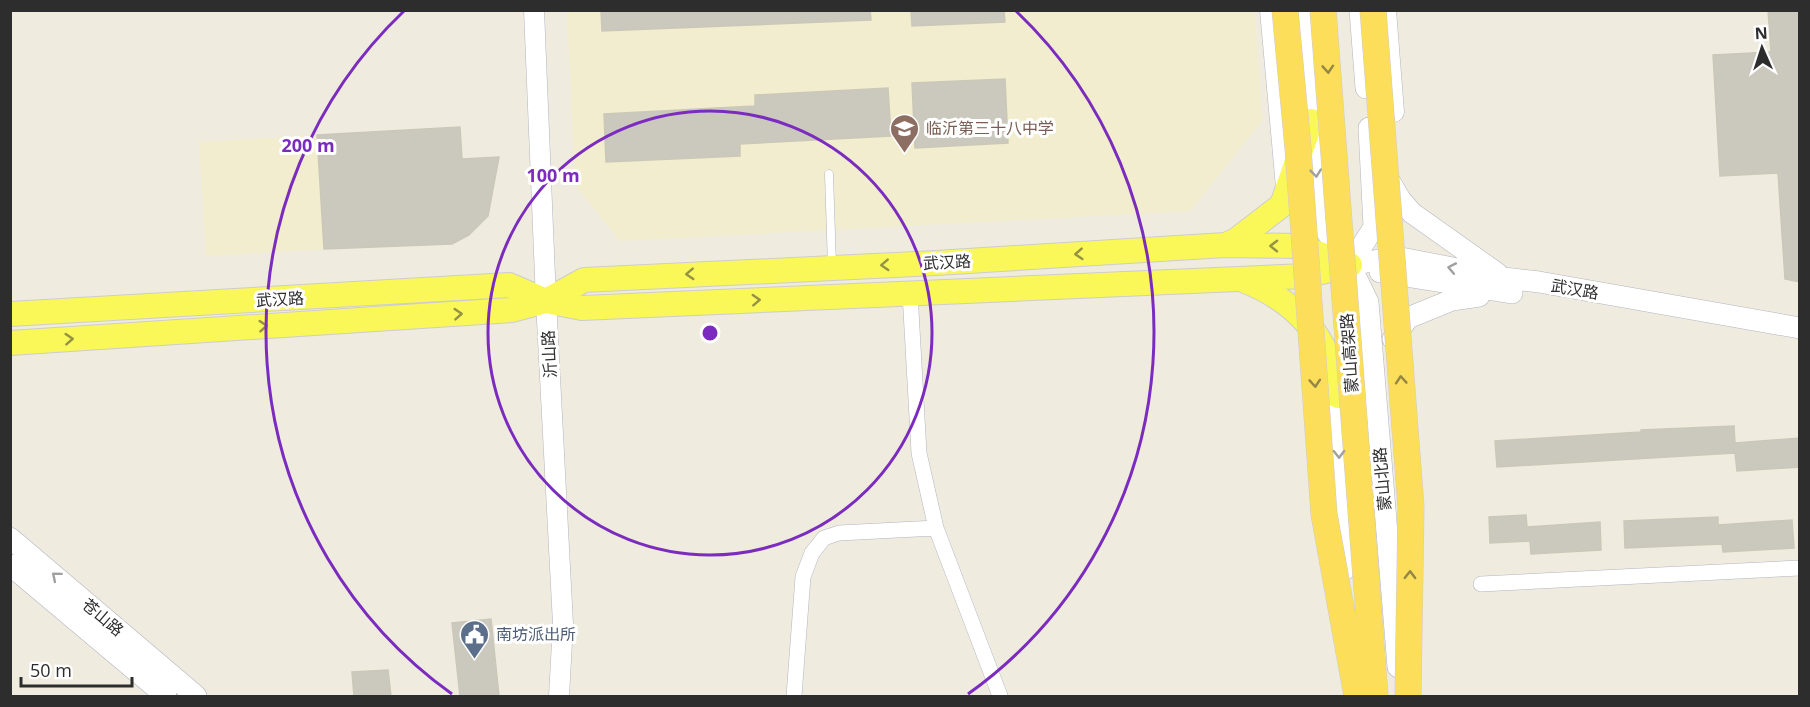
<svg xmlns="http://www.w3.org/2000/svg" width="1810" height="707" viewBox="0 0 1810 707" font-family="'Open Sans','Noto Sans SC',sans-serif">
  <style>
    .education { fill: #f1edce }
    .building { fill: #cbc8be; stroke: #cbc8b8; stroke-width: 1.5 }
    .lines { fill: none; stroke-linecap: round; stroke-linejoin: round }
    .service-casing { stroke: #b3b3c1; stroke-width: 9 }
    .minor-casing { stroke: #b3b3c1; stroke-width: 16 }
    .tertiary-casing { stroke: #b3b3c1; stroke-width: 21 }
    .secondary-casing { stroke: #b3b3c1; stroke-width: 22 }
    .primary-casing { stroke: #cdcdcd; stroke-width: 26 }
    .service { stroke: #fff; stroke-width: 8 }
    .minor { stroke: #fff; stroke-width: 15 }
    .tertiary { stroke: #fff; stroke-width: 20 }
    .secondary { stroke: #fff; stroke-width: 21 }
    .primary { stroke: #faf759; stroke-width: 24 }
    .trunk-bridge-casing { stroke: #cdcdcd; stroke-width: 27; stroke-linecap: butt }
    .trunk-bridge { stroke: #fcde5a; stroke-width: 26 }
    .oneway { stroke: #948644 }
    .oneway2 { stroke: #a0a0a0 }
    .oneway3 { stroke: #949243 }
    .ring { fill: none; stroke: #7b2cbf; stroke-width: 3 }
    .labels { text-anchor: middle; stroke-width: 6; stroke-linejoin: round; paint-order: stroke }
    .education-label { font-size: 16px; fill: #785e54; stroke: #fff; text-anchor: start }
    .street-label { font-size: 16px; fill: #2d2d2d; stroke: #fff }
    .service-label { font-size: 16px; fill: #4e5e75; stroke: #fff; text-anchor: start }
    .centre { fill: #7b2cbf; stroke: #fff; stroke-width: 3 }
    .ring-label { font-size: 18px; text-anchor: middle; font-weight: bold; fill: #7b2cbf; stroke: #fff; stroke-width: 6; stroke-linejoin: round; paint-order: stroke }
  </style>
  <rect width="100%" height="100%" fill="#efecdf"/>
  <path class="education" d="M567,11h688l7,110 -72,90 -570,30 -45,-56z
    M317,135l7,114 -118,7 -7,-114z"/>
  <path class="building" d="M601,10h269l1,10 -269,11z
    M911,10h93l1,12 -93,4z
    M1768,10h32v272l-15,-3 -7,-106 -58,3 -7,-121 58,-3z
    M1005,79l3,64 -93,5 -3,-65z
    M888,88l3,48 -151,8v12l-134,6 -2,-48 151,-8v-11z
    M460,127l2,32 37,-2 -11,59 -19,19 -17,9 -128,5 -7,-114z
    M1734,426l1,17 65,-5v29l-63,4 -2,-18 -238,14 -2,-26 146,-9v-2z
    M1526,515l1,12 73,-5 1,28 -70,4 -1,-13 -40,2 -1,-26z
    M1718,517v8l74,-5 2,28 -71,4 -1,-8 -97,4 -1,-27z
    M491,619l8,77h-39l-8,-73z
    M388,670l3,26h-37l-2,-24z"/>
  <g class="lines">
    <defs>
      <path id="service" d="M829,174l3,92"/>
      <path id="minor" d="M910,293l9,160 17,75 64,168
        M1481,584l319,-16
        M794,696l9,-119 9,-24 12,-15 15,-5 97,-5"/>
      <path id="tertiary" d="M534,10l12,291 17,323 -4,72
        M1270,10l16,177
        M1386,10l8,102"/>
      <path id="secondary" d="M1300,10l22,215 28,40 18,37 30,365
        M1360,10l6,78
        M1386,175l14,24 12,14 86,61
        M1350,265l46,-8 108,21 35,4 261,46
        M1380,272l132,21
        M1346,275l4,-10 24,-38 -5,-99
        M1393,339l15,-21 44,-18 27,-4
        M1338,379l2,130 4,61
        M10,538l186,158
        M10,565l156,131"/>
      <path id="primary" d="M1225,245l10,-4 47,-36 29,-84
        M1243,280c38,15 71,40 86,80 5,11 6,24 9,36
        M10,314l499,-29 37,16 38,-21 352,-17 289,-18 73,1 52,19
        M10,343l502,-33 34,-9 36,7 723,-32 45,-11"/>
    </defs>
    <use href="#service" class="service-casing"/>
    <use href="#minor" class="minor-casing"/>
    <use href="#tertiary" class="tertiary-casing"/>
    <use href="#secondary" class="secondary-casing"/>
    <use href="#primary" class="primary-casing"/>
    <use href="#service" class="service"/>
    <use href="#minor" class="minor"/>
    <use href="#tertiary" class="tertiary"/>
    <use href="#secondary" class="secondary"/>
    <use href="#primary" class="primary"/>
    <defs>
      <path id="trunk-bridge" d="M1285,10l13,138 26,366 33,182
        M1323,10l52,686
        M1373,10l38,497 -3,189"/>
    </defs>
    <use href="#trunk-bridge" class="trunk-bridge-casing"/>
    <use href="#trunk-bridge" class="trunk-bridge"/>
  </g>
  <defs><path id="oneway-chevron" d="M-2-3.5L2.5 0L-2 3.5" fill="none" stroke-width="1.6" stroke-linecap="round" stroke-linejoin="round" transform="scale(1.5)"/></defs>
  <g class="oneway">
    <use href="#oneway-chevron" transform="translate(1328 69) rotate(86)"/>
    <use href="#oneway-chevron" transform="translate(1401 380) rotate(-94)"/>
    <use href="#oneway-chevron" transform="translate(1315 383) rotate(86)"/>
    <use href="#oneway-chevron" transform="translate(1410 575) rotate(-89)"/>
  </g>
  <g class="oneway2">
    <use href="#oneway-chevron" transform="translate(1316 173) rotate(84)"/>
    <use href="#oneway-chevron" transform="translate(1452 268) rotate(-169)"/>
    <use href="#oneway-chevron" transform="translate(1339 454) rotate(89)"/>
    <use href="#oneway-chevron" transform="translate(56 576) rotate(-140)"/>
  </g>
  <g class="oneway3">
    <use href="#oneway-chevron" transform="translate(1274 246) rotate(-179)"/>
    <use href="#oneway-chevron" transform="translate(1079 254) rotate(176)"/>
    <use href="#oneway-chevron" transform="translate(885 265) rotate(177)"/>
    <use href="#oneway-chevron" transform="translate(690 274) rotate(177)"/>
    <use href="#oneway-chevron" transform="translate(756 300) rotate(-3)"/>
    <use href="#oneway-chevron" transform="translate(458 314) rotate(-4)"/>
    <use href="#oneway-chevron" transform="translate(263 326) rotate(-4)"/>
    <use href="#oneway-chevron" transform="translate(69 339) rotate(-4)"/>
  </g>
  <g class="ring">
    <circle cx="710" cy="333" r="222"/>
    <path d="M452 694A444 444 0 0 1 404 11M1016 11A444 444 0 0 1 968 694"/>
  </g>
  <defs>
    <symbol id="school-pin" viewBox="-11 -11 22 30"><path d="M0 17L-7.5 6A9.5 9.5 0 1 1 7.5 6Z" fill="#8d6e63" stroke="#fff"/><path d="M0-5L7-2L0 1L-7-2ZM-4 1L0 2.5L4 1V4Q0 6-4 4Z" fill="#fff"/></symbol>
    <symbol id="civic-pin" viewBox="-11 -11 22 30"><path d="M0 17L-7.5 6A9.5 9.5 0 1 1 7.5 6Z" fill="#5c6f8a" stroke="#fff"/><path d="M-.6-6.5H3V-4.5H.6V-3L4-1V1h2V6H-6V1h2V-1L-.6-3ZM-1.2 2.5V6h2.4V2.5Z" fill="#fff"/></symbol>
  </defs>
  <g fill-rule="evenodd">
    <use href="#school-pin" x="888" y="112" width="33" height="45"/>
    <use href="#civic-pin" x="458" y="618" width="33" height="45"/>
  </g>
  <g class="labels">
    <g class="education-label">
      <text x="926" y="134">临沂第三十八中学</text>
    </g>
    <g class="street-label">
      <text transform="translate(947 262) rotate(-3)" y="6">武汉路</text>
      <text transform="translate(1575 289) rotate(10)" y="6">武汉路</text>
      <text transform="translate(280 299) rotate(-3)" y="6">武汉路</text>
      <text transform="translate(1349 353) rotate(-94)" y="6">蒙山高架路</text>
      <text transform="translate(549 354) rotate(-93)" y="6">沂山路</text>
      <text transform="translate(1382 479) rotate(-95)" y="6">蒙山北路</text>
      <text transform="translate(103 617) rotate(40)" y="6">苍山路</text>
    </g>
    <g class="service-label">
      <text x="496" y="640">南坊派出所</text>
    </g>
  </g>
  <circle cx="710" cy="333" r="9" class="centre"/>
  <g class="ring-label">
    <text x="308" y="152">200 m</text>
    <text x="553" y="182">100 m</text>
  </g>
  <rect width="1810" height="707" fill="none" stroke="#2d2d2d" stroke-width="24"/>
  <g transform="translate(1762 48) rotate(357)" stroke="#ffffff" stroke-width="4.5" paint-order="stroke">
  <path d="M0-4.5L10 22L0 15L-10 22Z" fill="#2d2d2d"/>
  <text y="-9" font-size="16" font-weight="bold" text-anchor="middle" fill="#2d2d2d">N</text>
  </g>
  <path d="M21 677v9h111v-9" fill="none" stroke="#2d2d2d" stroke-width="3"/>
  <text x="30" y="677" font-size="18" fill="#2d2d2d" stroke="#ffffff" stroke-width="4.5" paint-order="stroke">50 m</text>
</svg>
